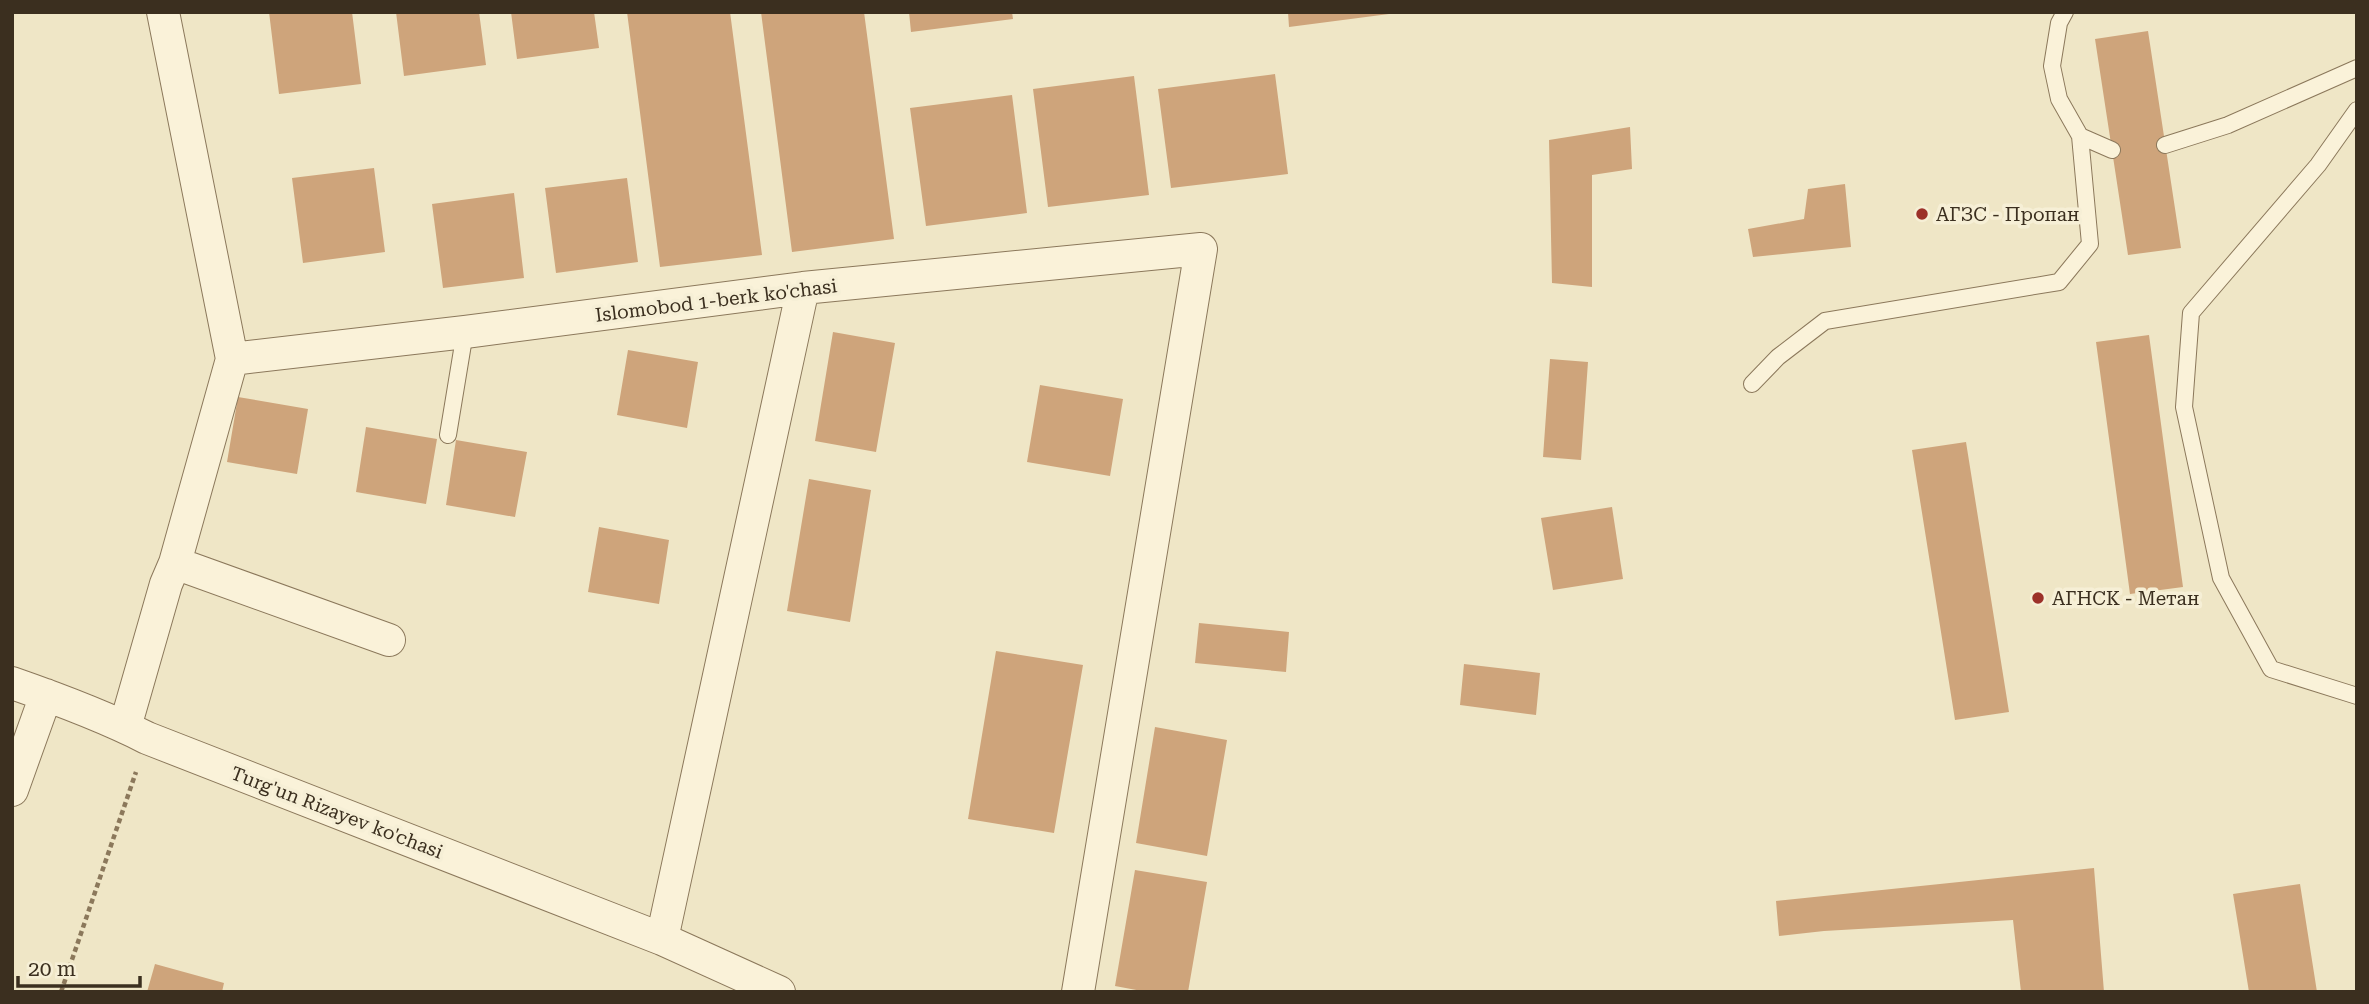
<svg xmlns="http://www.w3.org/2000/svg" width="2369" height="1004" viewBox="0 0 2369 1004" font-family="'Roboto Serif',serif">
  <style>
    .building { fill: #cea47b }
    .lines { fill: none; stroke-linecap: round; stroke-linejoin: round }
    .service-casing { stroke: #8b785b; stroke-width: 18 }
    .minor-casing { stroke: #8b785b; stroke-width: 34 }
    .path { stroke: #8b785b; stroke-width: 4.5; stroke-dasharray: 5 3.5; stroke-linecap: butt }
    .service { stroke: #faf2d9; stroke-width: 16 }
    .minor { stroke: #faf2d9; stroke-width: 32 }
    .poi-dot { fill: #9c3129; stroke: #f6efd6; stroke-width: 2.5 }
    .labels { text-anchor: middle; stroke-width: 7; stroke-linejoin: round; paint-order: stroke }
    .poi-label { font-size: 19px; fill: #3b2f1f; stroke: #f6efd6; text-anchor: start }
    .street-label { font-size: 19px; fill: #3b2f1f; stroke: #f6efd6 }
  </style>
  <rect width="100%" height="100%" fill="#efe6c6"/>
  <path class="building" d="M269,12h83l9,72 -82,10z
    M396,12h83l7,53 -82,11z
    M511,12h83l5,36 -82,11z
    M627,12h103l32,243 -102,12z
    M761,12h103l30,227 -102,13z
    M909,12h103l1,7 -102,13z
    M1288,12h101v2l-100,13z
    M2148,31l33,217 -53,7 -33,-216z
    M1275,74l13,100 -117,14 -13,-99z
    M1134,76l15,119 -101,12 -15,-118z
    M1012,95l15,118 -101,13 -16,-118z
    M1630,127l2,42 -40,6v112l-40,-4 -3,-143z
    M374,168l11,84 -82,11 -11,-85z
    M627,178l11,84 -82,11 -11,-85z
    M1845,184l6,63 -98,10 -5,-28 56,-10 4,-30z
    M514,193l10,85 -81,10 -11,-84z
    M833,332l62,11 -19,109 -61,-11z
    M2149,335l34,252 -53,7 -34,-252z
    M628,350l70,12 -11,66 -70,-13z
    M1550,359l38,3 -7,98 -38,-3z
    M1040,385l83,14 -13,77 -83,-14z
    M238,397l70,12 -11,65 -70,-12z
    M366,427l71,12 -11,65 -70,-12z
    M456,440l71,12 -12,65 -69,-12z
    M1966,442l43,270 -54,8 -43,-270z
    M809,479l62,11 -21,132 -63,-11z
    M1612,507l11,72 -70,11 -12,-72z
    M599,527l70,13 -10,64 -71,-12z
    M1199,623l90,9 -3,40 -91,-9z
    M996,651l87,14 -29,168 -86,-14z
    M1464,664l76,9 -4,42 -76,-10z
    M1155,727l72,13 -20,116 -71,-13z
    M2094,868l10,124h-83l-8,-72 -189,11 -45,5 -3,-35z
    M1135,870l72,12 -19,110h-41l-32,-6z
    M2300,884l17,108h-68l-16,-98z
    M155,964l69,19 -2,9h-75z"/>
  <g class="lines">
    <defs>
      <path id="service" d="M2065,12l-6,11 -7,43 7,33 21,37 32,14
        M2357,110l-39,55 -127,148 -7,94 37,171 50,91 86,27
        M2165,145l63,-20 129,-57
        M1752,384l26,-27 47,-36 234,-39 31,-38 -10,-108
        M448,435l17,-103"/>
      <path id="minor" d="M163,12l69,347 -57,204
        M232,359l233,-27 338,-44 398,-39 -123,743
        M12,683c46,16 92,33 135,55l515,201 117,53
        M125,727l41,-143 9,-21 214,77
        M12,790l34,-95
        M662,939l141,-651"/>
    </defs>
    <use href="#service" class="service-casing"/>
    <use href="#minor" class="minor-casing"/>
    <path class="path" d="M61,992l75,-220"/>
    <use href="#service" class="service"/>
    <use href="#minor" class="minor"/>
  </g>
  <g class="poi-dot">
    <circle cx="1922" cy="214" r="7"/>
    <circle cx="2038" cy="598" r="7"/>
  </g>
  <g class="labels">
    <g class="poi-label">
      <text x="1936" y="221">АГЗС - Пропан</text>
      <text x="2052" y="605">АГНСК - Метан</text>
    </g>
    <g class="street-label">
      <text transform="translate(716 300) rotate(-7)" y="7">Islomobod 1-berk ko'chasi</text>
      <text transform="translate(337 812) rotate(21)" y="7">Turg'un Rizayev ko'chasi</text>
    </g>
  </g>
  <rect width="2369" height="1004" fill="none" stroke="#3b2f1f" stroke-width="28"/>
  <path d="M18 976v10h122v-10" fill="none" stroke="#3b2f1f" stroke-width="3.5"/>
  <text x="28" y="976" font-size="21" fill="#3b2f1f" stroke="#f6efd6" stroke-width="5" paint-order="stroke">20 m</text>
</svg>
